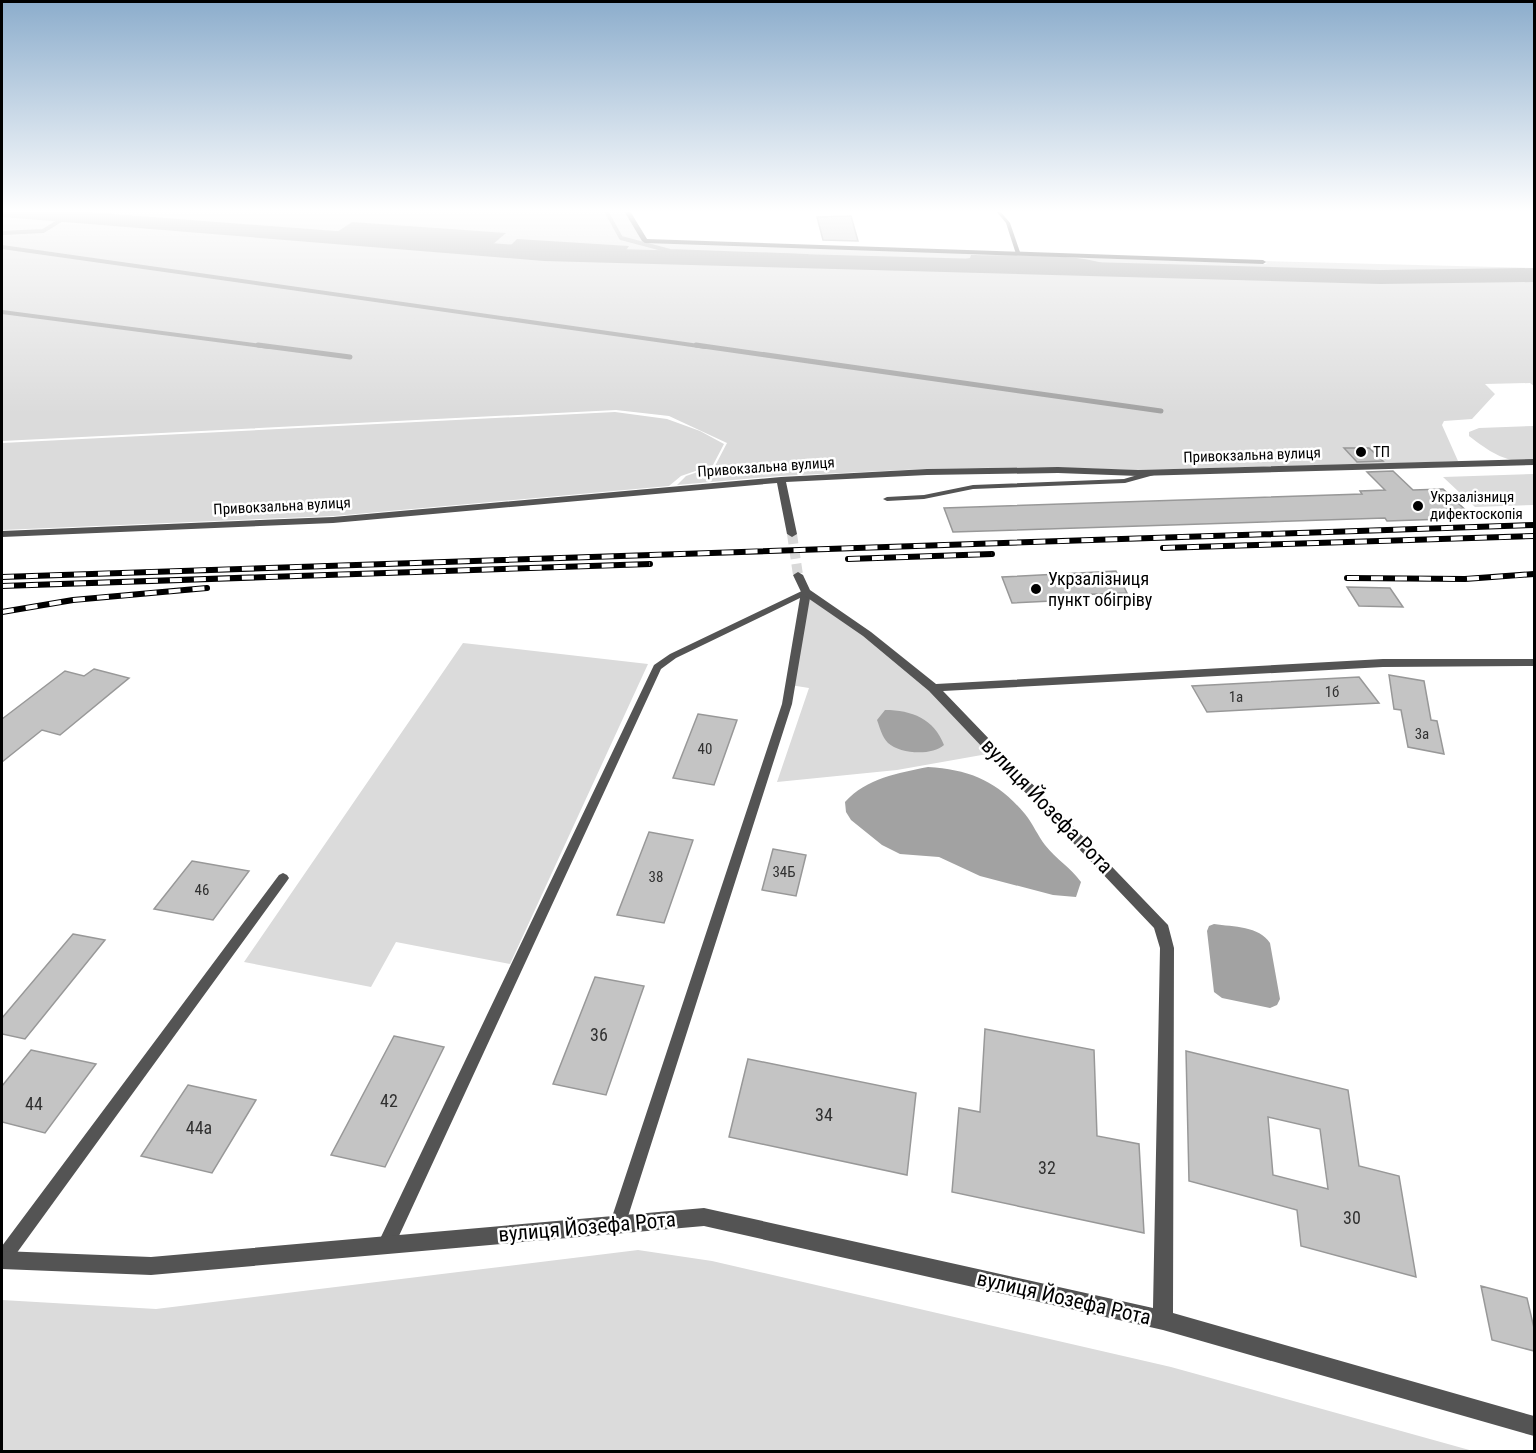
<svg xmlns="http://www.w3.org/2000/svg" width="1536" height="1453" viewBox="0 0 1536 1453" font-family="'Roboto Condensed',sans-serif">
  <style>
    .green { fill: #dbdbdb }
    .water { fill: #a2a2a2 }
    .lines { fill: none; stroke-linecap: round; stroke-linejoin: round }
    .stream-far1 { stroke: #a2a2a2; stroke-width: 4 }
    .stream { stroke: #a2a2a2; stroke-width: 5 }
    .river { fill: #a2a2a2; fill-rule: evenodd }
    .building { fill: #c4c4c4; stroke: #989898; stroke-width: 1.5; fill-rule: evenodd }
    .street-tunnel { stroke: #d9d9d9; stroke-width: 10; stroke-dasharray: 10 5; stroke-linecap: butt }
    .lane { fill: #545454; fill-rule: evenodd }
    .street { fill: #545454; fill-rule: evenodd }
    .rail-casing { stroke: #000; stroke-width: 6 }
    .rail { stroke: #fff; stroke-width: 4; stroke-dasharray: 12; stroke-linecap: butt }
    .poi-dot { fill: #000; stroke: #fff; stroke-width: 2 }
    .labels { text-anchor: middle; stroke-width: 5; stroke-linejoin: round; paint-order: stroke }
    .far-poi-label { font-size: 15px; fill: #000; stroke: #fff; text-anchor: start }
    .far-street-label { font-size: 15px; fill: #000; stroke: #fff }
    .number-label { font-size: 15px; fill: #313131 }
    .poi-label { font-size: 18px; fill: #000; stroke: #fff; text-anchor: start }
    .near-number-label { font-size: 18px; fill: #313131 }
    .near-street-label { font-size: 21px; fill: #000; stroke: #fff }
  </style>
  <rect width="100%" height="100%" fill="#fff"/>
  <path class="green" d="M2,211h623l19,31 623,22 -3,-3 270,7v118l-4,-3 -45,1 10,10 -23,25 -28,2 -2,4 16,36 -25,1 -297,8 -99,-3 -113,2 -145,7 -102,9 9,-9 29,-10 12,-23 -58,-27 -53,-6 -614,31z
    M615,412l52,7 33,12 24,13 -11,21 -32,11 -12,10 -335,30 -332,14v-87z
    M1534,426v36c-28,1 -43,-9 -65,-26v-4l10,-4z
    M1534,474v31l-59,2 -32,-30z
    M806,592l127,96 60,65 -96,17 -120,12 32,-94 -19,-3z
    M463,643l185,21 -138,300 -114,-22 -25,45 -127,-25z
    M638,1250l74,11 459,106 302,84h-1471v-151l154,9z"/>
  <path class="water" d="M352,222l154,11 -14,12 -158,-11z
    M517,239l112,7 -5,7 -114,-7z
    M971,255c36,1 103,-2 134,9l-3,2 -141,-3 -4,-2 13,-3z
    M885,710c27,0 49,9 59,35 -12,11 -44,9 -56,-2 -6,-6 -8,-15 -11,-23z
    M928,767c43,3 69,14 97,47 8,10 13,22 20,31 11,14 26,23 36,37l-5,15 -23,-2 -73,-19 -41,-19 -39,-3 -18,-9 -31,-25 -5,-8 -1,-10c22,-24 53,-29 83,-35z
    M1214,924c20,3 45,2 56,19l10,56 -3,6 -7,3 -48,-10 -8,-6 -7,-61 2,-5z"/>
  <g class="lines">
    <path class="stream-far1" d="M606,211l15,27 49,13 137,5 4,6
      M2,233l41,-2 23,-14
      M2,247l704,100
      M2,312l268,35"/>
    <path class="stream" d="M258,345l92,12
      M696,345l465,66"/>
    <path class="river" d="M2,211h73l469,36 836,23 154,-2v14l-154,2 -836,-23 -542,-44z"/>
  </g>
  <path class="building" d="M851,216l7,25 -35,-1 -6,-23z
    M1344,448h25l14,13 -26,1z
    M1393,471l20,19 30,-1 31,29 -87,3 -2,-3 -432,14 -9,-24 418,-14 -2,-3 25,-1 -18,-18z
    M1116,571l11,22 -57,2 2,5 -60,3 -10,-26z
    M1347,587l43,1 13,19 -44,-1z
    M94,669l35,9 -69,57 -18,-5 -40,32v-43l63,-48 19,5z
    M1389,675l35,6 7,39 6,1 7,33 -36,-7 -7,-37 -7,-1z
    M1359,677l20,26 -172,9 -15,-26z
    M698,714l39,6 -23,65 -41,-7z
    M649,832l44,8 -29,83 -47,-8z
    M773,849l33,6 -10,41 -34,-6z
    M192,861l57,10 -36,49 -59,-11z
    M73,934l32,6 -80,99 -23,-5v-16z
    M595,977l49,9 -38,109 -53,-11z
    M985,1029l109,21 3,86 42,8 5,89 -192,-41 7,-84 21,4z
    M394,1036l50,11 -59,120 -54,-12z
    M31,1050l65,14 -51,69 -43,-11v-36z
    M1186,1051l162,39 11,76 40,10 17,101 -115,-31 -4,-36 -108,-29zM1268,1117l52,12 8,60 -55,-14z
    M748,1059l168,34 -9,82 -178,-38z
    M188,1085l68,15 -44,73 -71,-17z
    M1481,1286l46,12 7,30v23l-42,-11z"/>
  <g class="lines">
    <path class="street-tunnel" d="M792,534l6,41"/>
    <path class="lane" d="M996,211h4l10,12 11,32 -5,-1 -10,-31z
      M1151,471l4,2 -1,2 -29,8 -152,6 -49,10 -37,2 -4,-2 4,-2 37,-2 49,-10 151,-6z
      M806,589l5,3 -19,112 -168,525 -6,2 -6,-2 -2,-6 172,-519 18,-106 -124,60 -15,11 -269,582 -6,2 -6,-2 -2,-6 2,-6 274,-574 16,-11z
      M283,873l4,2 2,3 -2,3 -279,384 -6,2v-21l277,-371z"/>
    <path class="street" d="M624,211h6l17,28 616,21 3,2 -3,2 -618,-21 -3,-2z
      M1534,459v6l-396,11 -80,-3 -131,2 -141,7 11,52 -5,3 -5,-3 -10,-51 -444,40 -331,14v-6l331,-14 448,-40 146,-8 131,-2 80,3z
      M798,572l5,3 7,15 61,42 65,52 447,-25h151v7l-151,1 -440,24 225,234 6,23 -1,365 361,103v20l-371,-106 -459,-104 -553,49 -149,-6v-18l149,6 553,-49 449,100 7,-360 -6,-20 -225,-237 -66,-55 -61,-42 -9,-19z"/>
    <defs>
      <path id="rail" d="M1163,548l371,-12
        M848,559l144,-5
        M2,577l1532,-52
        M1347,578l118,1 69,-5
        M2,586l648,-22
        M2,612l71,-12 134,-12"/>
    </defs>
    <use href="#rail" class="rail-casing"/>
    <use href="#rail" class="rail"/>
  </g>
  <linearGradient id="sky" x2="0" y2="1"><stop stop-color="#8cadcc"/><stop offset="0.51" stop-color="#fff"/><stop offset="1" stop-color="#fff" stop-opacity="0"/></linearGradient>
  <rect width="1536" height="414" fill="url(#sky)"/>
  <g class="poi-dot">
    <circle cx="1361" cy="452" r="6"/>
    <circle cx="1418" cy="506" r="6"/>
    <circle cx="1036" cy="589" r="6"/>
  </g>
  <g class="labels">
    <g class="far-poi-label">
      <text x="1373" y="457">ТП</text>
      <text x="1430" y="502">Укрзалізниця<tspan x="1430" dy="17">дифектоскопія</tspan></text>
    </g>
    <g class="far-street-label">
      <text transform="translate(1252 455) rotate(-2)" y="5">Привокзальна вулиця</text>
      <text transform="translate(766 467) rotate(-4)" y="5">Привокзальна вулиця</text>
      <text transform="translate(282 506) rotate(-3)" y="5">Привокзальна вулиця</text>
    </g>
    <g class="number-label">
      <text x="1332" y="697">1б</text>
      <text x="1236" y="702">1а</text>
      <text x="1422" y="739">3а</text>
      <text x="705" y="754">40</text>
      <text x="784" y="877">34Б</text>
      <text x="656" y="882">38</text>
      <text x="202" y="895">46</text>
    </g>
    <g class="poi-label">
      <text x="1048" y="585">Укрзалізниця<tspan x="1048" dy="21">пункт обігріву</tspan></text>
    </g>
    <g class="near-number-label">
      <text x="599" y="1041">36</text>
      <text x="389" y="1107">42</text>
      <text x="34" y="1110">44</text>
      <text x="824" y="1121">34</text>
      <text x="199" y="1134">44а</text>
      <text x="1047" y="1174">32</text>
      <text x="1352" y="1224">30</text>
    </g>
    <g class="near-street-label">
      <text transform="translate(1047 806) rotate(46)" y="7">вулиця Йозефа Рота</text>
      <text transform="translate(587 1227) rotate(-5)" y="7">вулиця Йозефа Рота</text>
      <text transform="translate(1064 1298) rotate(13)" y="7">вулиця Йозефа Рота</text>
    </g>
  </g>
  <rect width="1536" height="1453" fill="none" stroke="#000000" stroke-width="6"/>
</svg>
